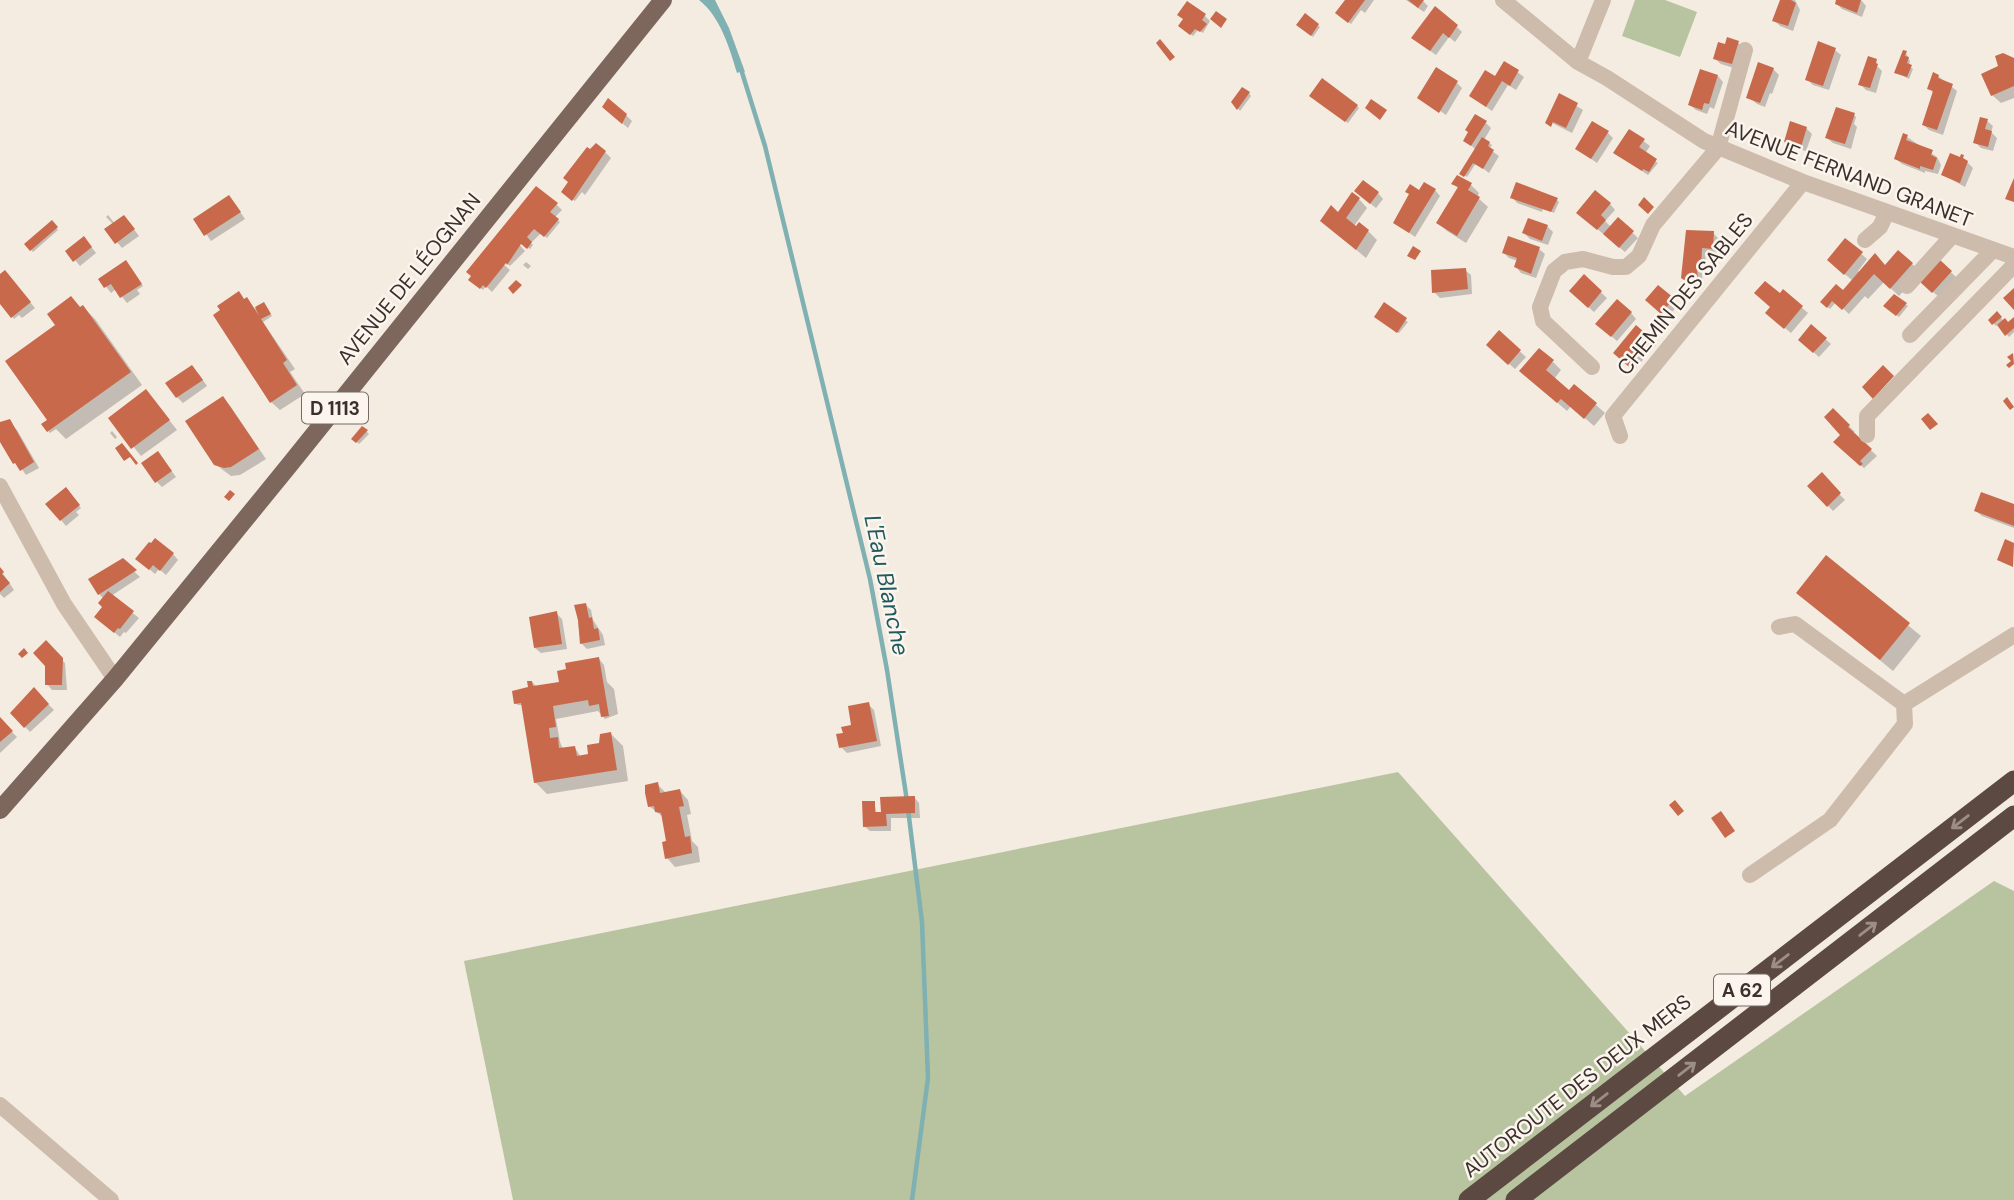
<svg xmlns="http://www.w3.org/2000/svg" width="2014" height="1200" viewBox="0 0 2014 1200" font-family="'DM Sans',sans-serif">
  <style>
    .green { fill: #b8c4a0 }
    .water { fill: #7fb0b2 }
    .shadow { fill: #0003 }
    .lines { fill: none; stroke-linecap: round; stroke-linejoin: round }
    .stream { stroke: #7fb0b2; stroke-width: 4.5 }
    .building { fill: #c8694b }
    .minor { stroke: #cdbbac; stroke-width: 16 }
    .major { stroke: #7d675c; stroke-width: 18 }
    .highway { stroke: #5c4a42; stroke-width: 21 }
    .oneway { stroke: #9c8e87 }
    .labels { text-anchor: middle; stroke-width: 5; stroke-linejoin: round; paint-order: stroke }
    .shield { fill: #fbf5ee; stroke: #756b66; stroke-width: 2 }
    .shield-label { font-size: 19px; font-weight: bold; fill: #3b302b }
    .street-label { font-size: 21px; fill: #3b302b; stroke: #fbf5ee }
    .water-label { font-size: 23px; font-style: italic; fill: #1f5a5e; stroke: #fbf5ee }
  </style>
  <rect width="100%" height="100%" fill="#f4ebe1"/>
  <path class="green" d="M1635,0h30l32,12 -17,45 -58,-21z
    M1398,772l287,324 309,-215 20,10v309h-1501l-49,-239z"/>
  <path class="water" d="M699,0h16l14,28 16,44 -3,-1 -5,2c-7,-24 -17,-57 -38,-73z"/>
  <path class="shadow" d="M1348,0h26l-9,13 -4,-3 -10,14 -14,-11z
    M1406,0h16l6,6 -4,6z
    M1782,0h13l5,10 -7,21 -13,-5 -6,-6z
    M1838,0h23l5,6 -4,11 -20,-8 -5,-5z
    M1305,15l15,12 -7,10 -13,-10z
    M1205,16l5,5 -7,12 -5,-3 -5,6 -11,-8z
    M1457,27l5,5 -7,10 -6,-5 -13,18 -17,-12z
    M1738,43l6,5 -7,21 -16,-5 -6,-5 11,-13z
    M1835,50l6,5 -12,35 -16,-5 -6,-6z
    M1906,53l4,8 -1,5 4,3 -4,10 -13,-7z
    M1876,61l1,5 5,5 -6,22 -10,-3 -6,-6z
    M2014,61v37l-13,5 -9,-8z
    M1505,63l19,14 -8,13 -8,-5 -16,26 -19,-14 23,-18z
    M1773,69l6,6 -7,19 -2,-1 -5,14 -8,-3 -6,-5z
    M1718,76l5,6 -9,27 -4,-2 -3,7 -11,-4 -6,-5z
    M1938,76l19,15 -14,44 -14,-5 -5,-5 10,-31 -5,-6z
    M1457,83l5,5 -16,27 -20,-14z
    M1249,93l2,3 -11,15 -7,-9z
    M1560,96l23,14 -11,23 -18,-9 -5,-5z
    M1316,101l41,5 2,2 -11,15z
    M609,112l17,3 6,6 -4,7z
    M1854,115l2,2 -2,7 3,3 -6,22 -18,-6 -6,-5z
    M1987,121l6,5 -2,6 6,6 -4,13 -12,-3 -6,-6z
    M1486,123l5,5 -7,12 8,5 -3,4 10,7 -10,17 -13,-10 -9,14 -3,-2 12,-25 -10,-10 4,-7z
    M1806,128l6,6 -6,17 -15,-4 -5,-6z
    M1630,131l20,15 -6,9 14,8 -10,12 -33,-22z
    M1608,133l5,5 -16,25 -20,-14z
    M1907,137l30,20 4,8 -3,9 -13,-3v2l-23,-9 -6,-5z
    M605,152l6,6 -26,37 -3,-3 -7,9 -10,-7z
    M1967,162l6,6 -8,19 -22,-12z
    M1453,183l18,2 8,8 -2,4 11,10 -22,36 -19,-12 -9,-8 21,-34z
    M1435,190l5,6 -25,41 -19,-14 22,-31z
    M1378,193l5,6 -7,9 -14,-11z
    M1512,197l45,3 2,2 -5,11 -11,-5 -1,4 -25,-9z
    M1359,199l8,9 -13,18 14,5 9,9 -11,18 -44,-37 17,-7z
    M234,203l11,16 -34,22 -15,-22z
    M556,204l6,6 -7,7 5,5 -13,16 -6,-5 -10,10 2,2 -3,4 -11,-8 -1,2 7,8 -15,15 -6,-5 -2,2 8,7 -18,22 -6,-6 -3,4 -12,-11z
    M1610,204l5,6 -10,11 6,6 7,-8 20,19 -13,14 -41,-34z
    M108,215l7,9 14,-1 10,13 -17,12 -15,-18 7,-5 -8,-8z
    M52,222l6,8 -25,22 -7,-8z
    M1547,226l6,6 -5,13 -18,-6 -6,-6z
    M1687,232l26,1 6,6 -1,15 -13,-1 1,8v11h-4l1,16 -9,-1 -11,-10z
    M1846,240l21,19 -9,12 2,2 52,-9 9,8 -22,24 -15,-14 -16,17 -3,-3 -16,18 -13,-12 -6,7 -7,-7 20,-10 10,-11 -19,-16z
    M89,244l7,9 -16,13 -5,-6z
    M1539,249l6,5 -9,24 -15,-5 -5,-6 2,-6 -9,-3 -5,-5z
    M1939,261l17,16 -17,20 -7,-6z
    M526,262l5,4 -3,3 -5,-4z
    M131,268l12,18 -6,4 3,4 -13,9 -11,-14 -5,4 -11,-14z
    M1465,270l6,5 1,19 -32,4 -6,-6z
    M0,276l10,2 25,30 -13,10 -3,-3 -5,4 -14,-18z
    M1584,277l23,21 -13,14 -17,-15z
    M1784,292l24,21 -17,20 -18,-15 7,-22z
    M247,300l8,9 9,-5 2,2 6,10 -9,6 32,47 -5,3 15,22 -25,16 -9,-8 -27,-101z
    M1672,300l6,5 -11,13 -14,-12z
    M1905,304l3,2 -9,11 -13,-11z
    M83,307l12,12 47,66 -76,54 -10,-10 -6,4 -7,-8 10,1 27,-117z
    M1631,313l5,6 -19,22 -14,-12z
    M1997,314l11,11 6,-5v12l-5,5 -11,-13 -2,2 -6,-6z
    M1378,319l27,1 3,2 -9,11z
    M1812,327l19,17 -12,13 -19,-17z
    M1637,328l19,17 -22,25 -14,-11z
    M1499,333l27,24 -11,12 -21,-18z
    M1553,362l8,8 -7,9 15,13 6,-6 30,27 -11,13 -23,-20 -4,5 -37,-32z
    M198,373l9,13 -24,17 -6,-6z
    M146,391l31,39 -36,26 -31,-38z
    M223,398l8,9 35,52 -26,16 -9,1 -16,-12z
    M1833,410l22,22 -2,1 24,23 -13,12 3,3 -31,-29 6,-7z
    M11,424l6,6 22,38 -13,7 -26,-37v-11z
    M363,428l6,6 -10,10 -6,-6z
    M112,431l5,6 -2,2 -5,-6z
    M158,453l18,24 -14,10 -5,-5z
    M1821,475l24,25 -12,11 -24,-25z
    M66,490l15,18 -5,4 3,3 -13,11 -5,-6z
    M2014,506v22l-32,-12 -6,-5z
    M173,554l5,6 -12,15 -7,-6 -4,5 -12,-10z
    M1826,558l95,78 -28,35 -95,-78z
    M122,560l18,17 -29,19 28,22 -13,15 -2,-1 -4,5 -12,-10 -4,-28 -5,-5z
    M0,569l14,21 -10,8 -4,-4z
    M586,605l5,5 2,10 10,15 2,10 -18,4 -6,-6 -5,-36z
    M556,613l6,6 5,30 -26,4 -6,-5z
    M46,643l19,20 2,27h-15l-5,-6z
    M599,659l5,6 3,17 7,7 4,25 -13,5 -7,-8 -42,8 4,23 3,7 12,-1 6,9 9,-2 21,-21 12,12 5,35 -81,13 -12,-12 -12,-77h-5l-3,-2 15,-15 2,-6 5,5 26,-4z
    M34,690l20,20 -24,22 -18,-19z
    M868,704l6,6 7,36 -34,7 -6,-6 4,-13z
    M0,720l17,17 -17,16z
    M657,784l9,9 14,-2 8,9 3,14 -4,1 5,26 6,6 2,15 -25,5 -8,-9 1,-15 -5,-26 -14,-11z
    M914,797l5,6 1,15h-29v13h-21l-6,-5 10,-24 3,12 5,-1z"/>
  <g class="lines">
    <path class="stream" d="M740,66l25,80 105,433 17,91 20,131
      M908,809l14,113 6,156 -16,122"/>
  </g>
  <path class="building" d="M1345,0h20l-17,23 -13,-10z
    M1408,0h16l-6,8z
    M1780,0h11l5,3 -8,23 -16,-5z
    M1836,0h25l-4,13 -22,-9z
    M1187,1l19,13 -4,6 5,4 -7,8 -5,-3 -5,6 -12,-9 5,-7 -6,-4z
    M1435,6l23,19 -9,13 -6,-5 -13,18 -19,-13z
    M1216,11l11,8 -6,9 -11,-9z
    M1305,13l14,11 -8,12 -15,-11z
    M1727,37l12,4 -7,23 -19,-5 5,-17 7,2z
    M1160,39l15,18 -5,4 -14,-18z
    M1818,41l18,7 -13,38 -18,-6z
    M1903,50l4,1 -2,5 4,1 -2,6 5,2 -5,12 -13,-4z
    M2003,53l11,5v28l-23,10 -10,-22 17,-8 -3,-10z
    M1868,56l9,3 -1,4 2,1 -8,24 -12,-3z
    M1504,61l15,9 -9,16 -8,-5 -16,26 -17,-11 16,-26 10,6z
    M1758,62l16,6 -14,35 -14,-5z
    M1436,67l22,14 -19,32 -22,-15z
    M1700,69l18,6 -9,29 -5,-1 -2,7 -14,-5z
    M1933,72l6,3 -1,3 15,6 -16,46 -15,-5 11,-34 -6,-2z
    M1322,78l36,27 -13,17 -36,-26z
    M1242,87l8,5 -13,18 -6,-8z
    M1559,93l19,10 -12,25 -13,-6 -2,5 -6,-4z
    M608,98l19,16 -5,10 -20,-17z
    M1371,99l16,11 -7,10 -15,-12z
    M1836,107l19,6 -10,31 -20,-6z
    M1475,114l12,7 -16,25 -8,-5 5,-9 -3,-2z
    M1980,117l8,2 -3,10 7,2 -4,16 -15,-4z
    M1592,121l17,10 -18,28 -16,-10z
    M1790,121l17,6 -6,20 -17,-5z
    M1629,129l16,10 -6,8 18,12 -8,13 -6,-3 -1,2 -29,-18z
    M1903,133l5,2 -2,5 27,10 -2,5 6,3 -4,12 -13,-4v3l-26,-10z
    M1482,137l8,5 -2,4 6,4 -11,19 -10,-6 -9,14 -5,-3z
    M596,143l10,8 -34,50 -11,-9 7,-10 -5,-4 24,-31 3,2z
    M1950,153l10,4 1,-3 3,1 -1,3 5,3 -8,22 -19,-8z
    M1457,175l15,8 -4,7 12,7 -23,39 -21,-13 22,-36 -7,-3z
    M2014,178v24l-9,-3z
    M1363,180l16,12 -9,12 -16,-13z
    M1424,182l12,7 -27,44 -16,-10 16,-29 -4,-2 5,-8 9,6z
    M1516,182l42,16 -7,14 -41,-14z
    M536,186l22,17 -8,9 9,7 -15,18 -10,-8 -7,8 5,5 -5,7 -6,-5 -14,21 -1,-2 -20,25 -3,-3 -3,4 -12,-9 3,-4 -5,-4z
    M1595,190l16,13 -10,12 5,5 -9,10 -21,-17z
    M1352,192l8,6 -14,20 10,8 3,-4 10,8 -13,20 -36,-29 11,-16 7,7z
    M229,195l12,17 -37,24 -11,-17z
    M1644,197l10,10 -6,7 -10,-9z
    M124,215l11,14 -20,15 -11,-15z
    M1618,217l16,14 -15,17 -16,-14z
    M1528,218l20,7 -6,16 -20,-8z
    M52,220l6,7 -28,24 -6,-7z
    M1686,230l28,1 -1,18 -11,-1 -1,19h-4l1,16 -11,-1 -6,-4z
    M84,236l8,11 -19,15 -8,-11z
    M1508,236l32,11 -9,27 -17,-7 3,-9 -15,-5z
    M1845,238l18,14 -19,23 -17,-15z
    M1413,246l8,5 -6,9 -8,-4z
    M1898,250l15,13 -23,26 -16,-15 -32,36 -10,-9 -5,7 -7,-6 16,-18 7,6 32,-37 10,12z
    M1939,259l13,12 -20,22 -13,-12z
    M126,260l16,24 -22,14 -9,-14 -7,4 -6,-9z
    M1466,268l2,21 -36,4 -1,-23z
    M5,270l26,32 -20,16 -11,-14v-30z
    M1584,274l18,17 -14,17 -19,-17z
    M516,280l6,5 -9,9 -5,-6z
    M1765,281l15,12 3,-4 20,17 -19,23 -19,-16 5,-6 -16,-14z
    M1658,285l16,13 -13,16 -16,-14z
    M2014,288v22l-11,-12z
    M239,291l5,8 3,-2 12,19 -4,-9 9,-5 7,12 -10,5 26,41 -4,3 14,22 -27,18 -57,-88 7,-5 -3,-4z
    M1894,294l13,9 -11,13 -13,-10z
    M71,296l9,11 3,-2 48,67 -84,60 -6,-8 6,-4 -42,-59 50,-36 -8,-11z
    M1617,299l15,13 -21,25 -16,-13z
    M1384,302l23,16 -10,15 -23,-16z
    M1997,311l5,6 -10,8 -4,-5z
    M2014,317v11l-9,8 -8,-11 8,-7 3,4z
    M1811,324l16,14 -14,15 -15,-13z
    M1636,325l15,13 -23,28 -15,-13z
    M1499,330l22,20 -13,15 -22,-20z
    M1539,348l15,12 -8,10 23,20 5,-6 23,19 -13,16 -23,-20 -4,4 -38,-32z
    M2013,353l1,11 -5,4 -3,-3 5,-4 -4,-4z
    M192,365l11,15 -27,18 -11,-15z
    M1883,365l11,11 -21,23 -11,-12z
    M146,389l24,31 -39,29 -23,-31z
    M223,396l36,53 -28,18 -7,1 -10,-3 -29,-44z
    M2007,397l7,10 -4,3 -7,-9z
    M1833,408l17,17 -2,2 24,22 -12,12 3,3 -3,2 -27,-24 7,-7 -16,-18z
    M1928,413l10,11 -8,6 -9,-11z
    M10,419l24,43 -14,9 -5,-8 -2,1 -13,-22v-20z
    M362,426l6,4 -12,13 -5,-4z
    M122,443l16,20 -2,2 -6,-8 -6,4 -9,-13z
    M158,451l14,20 -17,12 -14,-20z
    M1822,472l19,21 -14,14 -20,-21z
    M66,487l14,18 -20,16 -15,-17z
    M230,490l5,4 -6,7 -5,-4z
    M1981,492l33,12v22l-40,-15z
    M155,538l19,15 -14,18 -7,-6 -4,5 -14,-11 14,-17 2,1z
    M2005,539l9,4 -1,24 -16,-7z
    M1826,555l84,68 -30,37 -84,-67z
    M123,558l14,12 -39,25 -10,-16z
    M0,567l4,5 -2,2 8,9 -10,9z
    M108,591l26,20 -14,18 -2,-1 -4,5 -20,-16 8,-10 -4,-4z
    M586,603l3,15 3,-1 2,12 4,-1 2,12 -20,4 -2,-24 -4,-15z
    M557,611l5,33 -28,4 -5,-31z
    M46,640l17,18 -1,27h-17v-19l-12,-13z
    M24,648l4,5 -6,5 -4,-4z
    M599,657l10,59 -8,1 -2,-13 -10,2 -1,-6 -35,6 3,21 -7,1 1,10 8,-1 1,11 16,-2 2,10 11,-2 -1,-9 12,-2 1,-9 11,-2 6,38 -83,13 -13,-80 -7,1 -2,-13 16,-4 -1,-6h5l1,5 26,-4 -2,-11 9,-2 -1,-6z
    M34,687l15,17 -25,24 -14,-15z
    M869,702l8,39 -38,7 -3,-14 7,-1 -2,-6 10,-2 -3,-19z
    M0,717l13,14 -13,11z
    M658,782l2,11 20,-4 4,17 -5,1 6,30 5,-1 2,17 -27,6 -3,-17 4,-1 -5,-28 -6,-1 -1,-6 -6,1 -3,-14v-8z
    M915,796v17l-29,1 1,12 -24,1 -1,-26h13v11h6l-1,-15z
    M1675,800l9,11 -6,5 -9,-11z
    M1721,811l14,20 -10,7 -14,-20z"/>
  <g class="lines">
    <path class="minor" d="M1503,0l75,62 29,16 97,63 99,41 211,75
      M1578,62l25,-62
      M1865,240l15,-13 7,-15
      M1907,286l45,-50
      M1910,335l83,-85
      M1592,367l-49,-46 -3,-14 14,-36 11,-9 18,-3 30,8h13l13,-11 14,-31 65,-77 27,-98
      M1867,435v-19l147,-151
      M1620,436l-7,-20 190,-234
      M0,486l64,118 51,75
      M1904,704l110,-69
      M1750,875l80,-55 75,-96 -1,-20 -109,-80 -16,3
      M0,1105l111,95"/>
    <path class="major" d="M0,810l115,-131 176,-216 372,-463"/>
    <path class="highway" d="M1469,1200l545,-419
      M1516,1200l498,-384"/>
  </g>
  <defs><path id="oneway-shaft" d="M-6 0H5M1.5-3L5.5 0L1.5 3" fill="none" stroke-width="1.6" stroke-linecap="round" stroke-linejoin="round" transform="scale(1.75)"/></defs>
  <g class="oneway">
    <use href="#oneway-shaft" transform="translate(1960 822) rotate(142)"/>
    <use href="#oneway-shaft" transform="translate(1868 929) rotate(-38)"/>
    <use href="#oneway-shaft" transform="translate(1780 961) rotate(142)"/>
    <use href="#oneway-shaft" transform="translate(1687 1069) rotate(-38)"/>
    <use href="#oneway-shaft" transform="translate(1599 1100) rotate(142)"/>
  </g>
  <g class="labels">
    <g class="shield">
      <rect x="302" y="392.5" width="66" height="31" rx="5"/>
      <rect x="1714" y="974.5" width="56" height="31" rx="5"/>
    </g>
    <g class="shield-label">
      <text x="335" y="415">D 1113</text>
      <text x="1742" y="997">A 62</text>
    </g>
    <g class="street-label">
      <text transform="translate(1849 174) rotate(21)" y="7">AVENUE FERNAND GRANET</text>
      <text transform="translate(409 279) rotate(-51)" y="7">AVENUE DE LÉOGNAN</text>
      <text transform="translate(1685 294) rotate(-51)" y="7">CHEMIN DES SABLES</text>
      <text transform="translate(1577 1086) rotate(-38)" y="7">AUTOROUTE DES DEUX MERS</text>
    </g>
    <g class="water-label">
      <text transform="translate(887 585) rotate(78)" y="8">L'Eau Blanche</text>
    </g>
  </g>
</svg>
